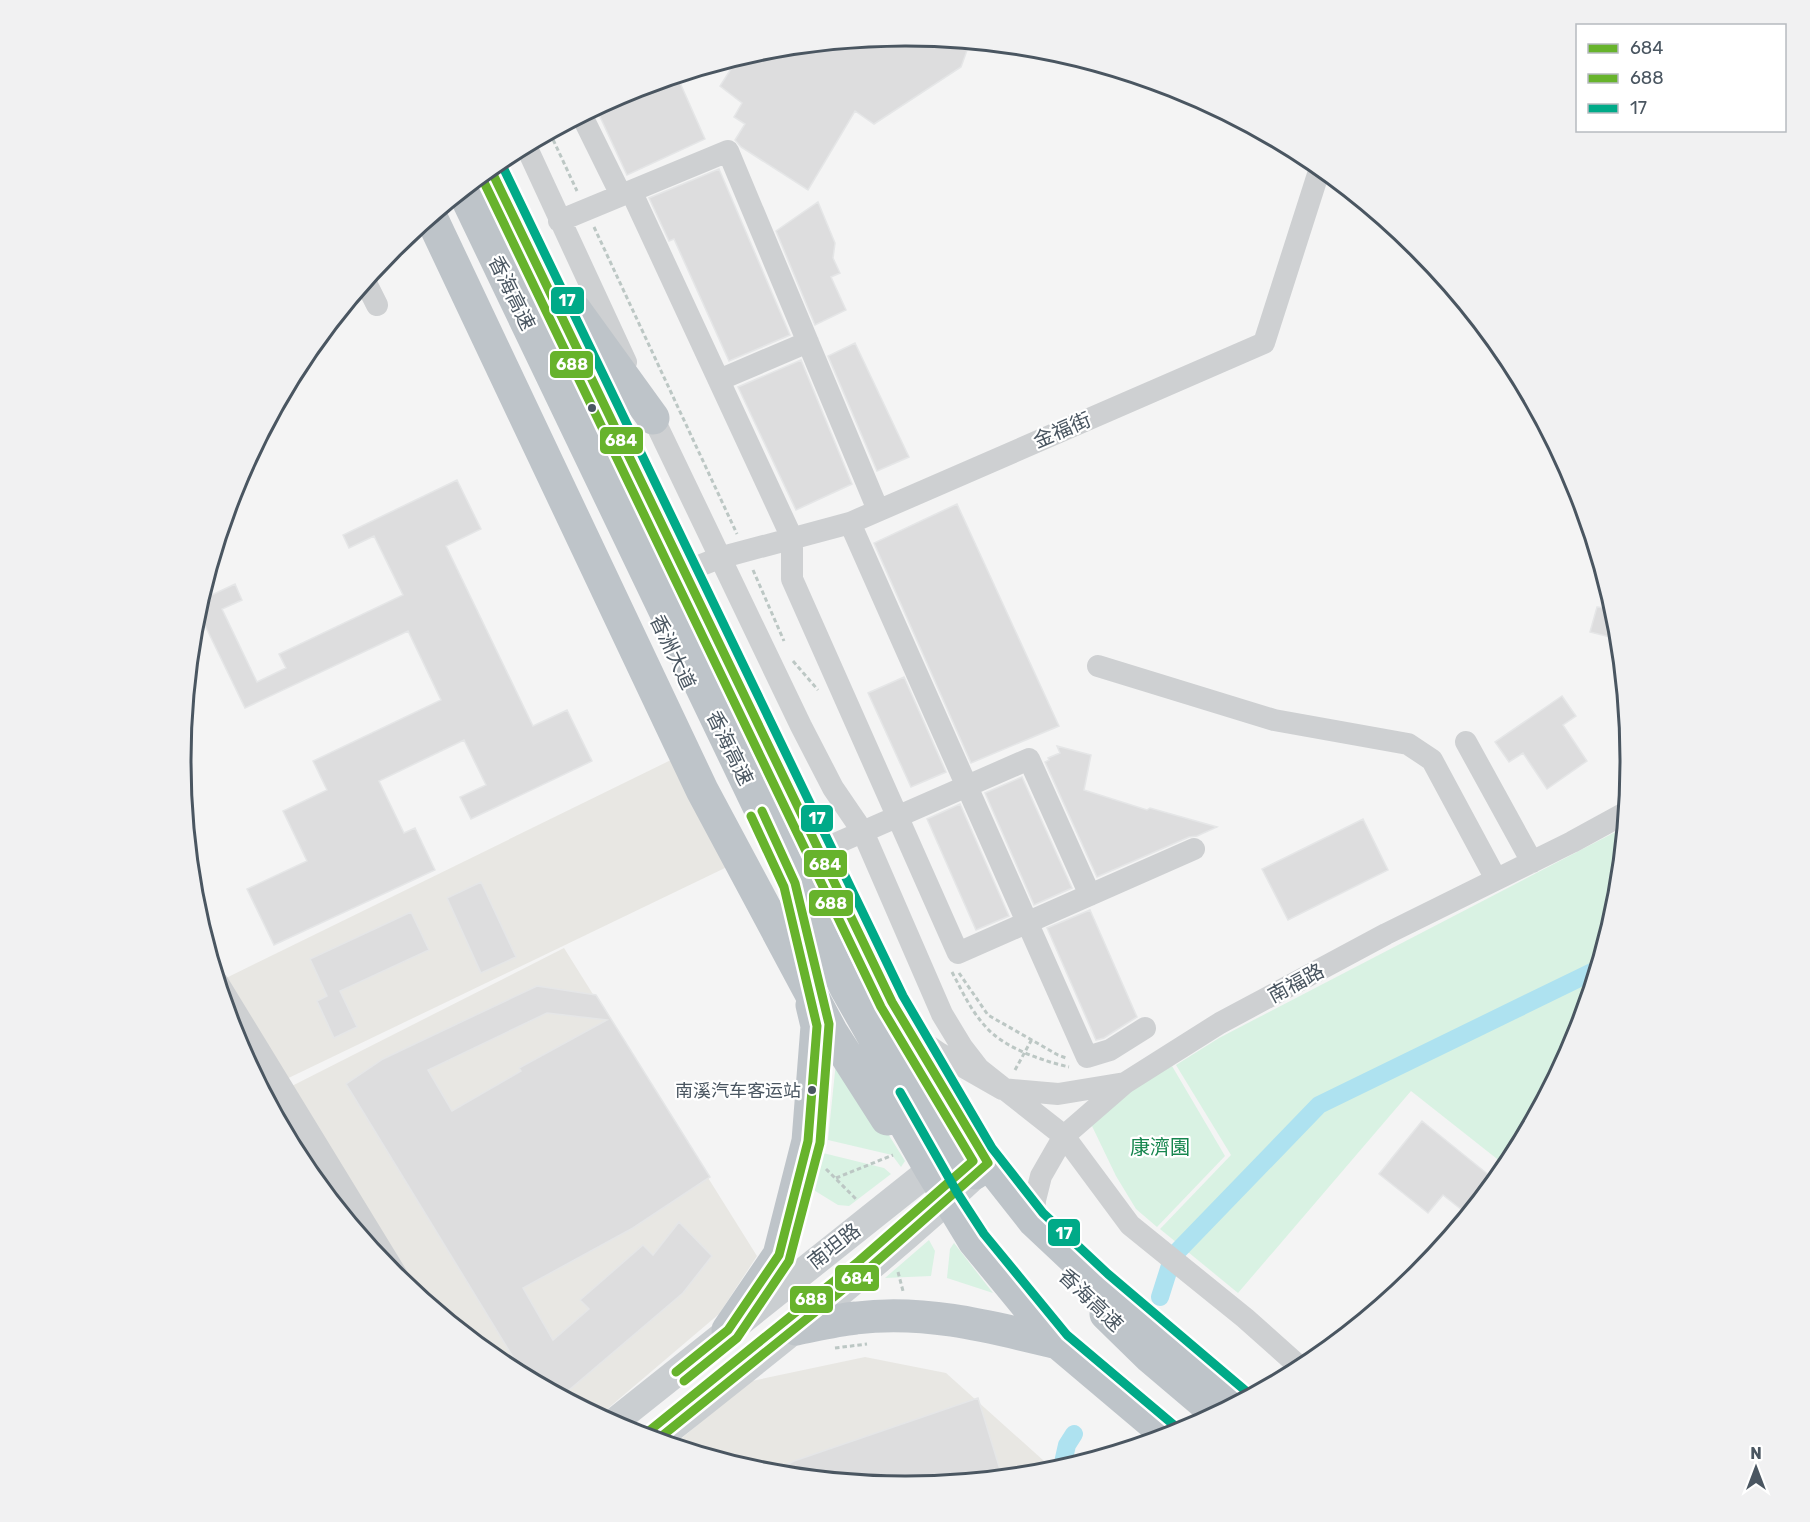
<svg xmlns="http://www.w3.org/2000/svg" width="1810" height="1522" viewBox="0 0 1810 1522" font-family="Rubik,'Noto Sans SC',sans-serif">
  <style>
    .commercial { fill: #e8e7e3 }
    .green { fill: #d9f2e3 }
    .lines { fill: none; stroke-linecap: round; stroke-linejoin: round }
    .canal { stroke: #aee2f0; stroke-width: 18 }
    .building { fill: #ddddde; stroke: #e5e6e7; stroke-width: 1.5; fill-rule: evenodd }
    .path { stroke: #bcc7c4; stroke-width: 3; stroke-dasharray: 4.5 3; stroke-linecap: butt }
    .minor { stroke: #ced0d2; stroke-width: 22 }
    .major { stroke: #caced1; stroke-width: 28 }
    .highway { stroke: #bec4c9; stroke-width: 33 }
    .bus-1-casing { stroke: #fff; stroke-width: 14 }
    .bus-2-casing { stroke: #fff; stroke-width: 14 }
    .bus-3-casing { stroke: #fff; stroke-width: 14 }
    .bus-1 { stroke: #67b32c; stroke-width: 9 }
    .bus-2 { stroke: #67b32c; stroke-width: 9 }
    .bus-3 { stroke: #0a8; stroke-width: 9 }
    .bus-dot { fill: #4a5661; stroke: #fff; stroke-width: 2 }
    .labels { text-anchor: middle; stroke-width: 4.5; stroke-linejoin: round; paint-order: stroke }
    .bus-label { font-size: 18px; fill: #4a5661; stroke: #fff; text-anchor: end }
    .street-label { font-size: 20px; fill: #4a5661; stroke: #fff }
    .park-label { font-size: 20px; fill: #17864f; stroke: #fff }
    .rim { fill: none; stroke: #4a5661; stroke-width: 3 }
    .line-badge { stroke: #fff; stroke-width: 2 }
    .badge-label { font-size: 16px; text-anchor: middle; font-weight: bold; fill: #fff }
  </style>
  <rect width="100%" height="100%" fill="#f4f4f4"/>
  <path class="commercial" d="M675,758l52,109 -453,218 -56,-103z
    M564,948l193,308 -38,58 -120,102 -97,-52 -110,-91 -108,-183z
    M865,1357l81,16 108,97 -8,2 -141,14 -142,-14 -89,-27 73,-63z"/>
  <path class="green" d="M1623,828l-7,75 -41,136 -6,11 -26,31 7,5 -44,80 -95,-75 -173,202 -78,-64 71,-74 -55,-90 43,-27z
    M837,1052l68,109 -4,6 -9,-12 -64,-15z
    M1172,1066l53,90 -68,71 -21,-18 -20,-33 -25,-52 40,-36z
    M823,1153l61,15 7,6 -42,32 -11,-1 -26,-16z
    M929,1240l6,11 -4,25 -46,2z
    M954,1243l39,50 -46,-15 3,-29z"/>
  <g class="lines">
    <path class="canal" d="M1160,1297l13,-41 146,-151 277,-135
      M1062,1467l5,-22 7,-11"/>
  </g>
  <path class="building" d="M905,36l65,6 -9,25 -87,57 -19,-13 -47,79 -67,-43 -6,-7 10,-16 -11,-7 8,-14 -22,-17 18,-28 23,-7 12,7 6,-10z
    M677,76l28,63 -78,36 -31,-67 32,-17z
    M719,169l71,166 -61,26 -55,-122 -5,2 -20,-43z
    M818,202l17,41 -2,15 7,15 -9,4 15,33 -31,15 -39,-94z
    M855,343l54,114 -32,14 -49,-115z
    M801,360l51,124 -56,26 -58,-123z
    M457,480l24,49 -35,17 87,180 34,-16 25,51 -121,58 -11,-22 26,-12 -22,-45 -85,41 25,52 11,-5 20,42 -161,75 -27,-56 60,-28 -24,-50 44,-21 -14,-29 128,-61 -33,-69 -163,77 -48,-99 2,-8 36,-17 7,16 -20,9 35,73 29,-14 -7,-14 124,-59 -29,-59 -25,12 -6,-13z
    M957,504l102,222 -88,37 -97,-220z
    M1597,607l16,2 5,30 -28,-7z
    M904,677l42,95 -35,15 -43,-94z
    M1562,696l14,20 -13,9 24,36 -40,28 -24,-36 -14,9 -14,-20z
    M1057,746l34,9 -7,35 63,20 3,-2 67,19 -20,9 -8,1 -92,40 -52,-115 4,-2 -1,-2 12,-5z
    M1022,777l50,111 -38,17 -49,-112z
    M960,804l49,112 -33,14 -49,-111z
    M1363,819l25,51 -100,50 -26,-51z
    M481,882l35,75 -35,16 -34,-75z
    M1090,910l47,107 -33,21 -8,2 -49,-112z
    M411,912l18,38 -89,41 17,36 -23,11 -17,-37 10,-5 -17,-37z
    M537,986l59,9 114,182 -77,51 -110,60 30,52 36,-31 -9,-9 63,-55 10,10 26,-33 33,34 -29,37 -121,103 -31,-17 -18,-22 -167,-273 37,-25zM547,1013l60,7 -88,48 2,3 -69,40 -24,-41z
    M1422,1121l73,59 -28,34 -24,-19 -15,18 -49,-39z
    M978,1398l24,78 -97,10 -134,-13 23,-12z"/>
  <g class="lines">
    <path class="path" d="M550,133l27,58
      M594,227l143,307
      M753,570l31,71
      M793,661l25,29
      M952,972c10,19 19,39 34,55 18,21 57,34 83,40
      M959,973l29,42 70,40 8,3
      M1015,1070l17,-31
      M826,1169l31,31
      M836,1178l57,-23
      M898,1272l5,19
      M835,1348l32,-4"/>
    <path class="minor" d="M582,116l39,79
      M526,146l100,216
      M631,191l161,347v41l166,374 236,-104
      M559,221l169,-70 150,359
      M365,281l12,24
      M719,380l89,-38
      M647,405l154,321 32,62 30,44 79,182 20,33 17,22 85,67 66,89 115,93 56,50
      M850,523l237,534 23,-7 35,-22
      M684,572l35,-14 131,-35 414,-180 56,-175
      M1098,666l176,54 134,24 24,16 64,119
      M1466,742l66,120
      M819,851l210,-92 61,136
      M218,983l181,296
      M917,1038l22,15 63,36 56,5 67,-11
      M245,1057l74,127
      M1034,1221l1,-21 6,-24 23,-40 61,-53 95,-60 166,-89 186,-92 53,-29"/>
    <path class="major" d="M613,1423l334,-266
      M656,1440c114,-90 227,-179 332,-277"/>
    <path class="highway" d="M490,168l402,834 90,153 52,66 66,62 139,118
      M463,190l383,798 46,81 38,52 45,52
      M431,217l271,573 130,243 55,86
      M575,310l78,108
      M885,1089l46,81 43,71 84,102 109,92
      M1106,1314l44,43 66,56
      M796,1329c20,-4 40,-9 60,-11 68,-9 136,9 202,25
      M728,1330l51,-75 29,-114 9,-115 -5,-21"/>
    <defs>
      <path id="bus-1" d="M490,168l402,834 96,161 -121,107 -210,170
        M676,1372l52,-42 51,-75 29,-114 9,-115 -33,-139 -33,-71"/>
      <path id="bus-2" d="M481,176l400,831 92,154 -114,100 -210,170
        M684,1381l53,-43 52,-77 31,-118 9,-119 -34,-141 -33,-72"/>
      <path id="bus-3" d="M501,163l402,833 89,152 51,65 65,61 139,118
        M900,1092l58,102 26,40 83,101 108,91"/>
    </defs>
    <use href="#bus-1" class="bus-1-casing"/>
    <use href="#bus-2" class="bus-2-casing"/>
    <use href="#bus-3" class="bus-3-casing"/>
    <use href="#bus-1" class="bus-1"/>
    <use href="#bus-2" class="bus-2"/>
    <use href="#bus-3" class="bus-3"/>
  </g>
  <g class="bus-dot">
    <circle cx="592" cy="408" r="5"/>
    <circle cx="812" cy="1090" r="5"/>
  </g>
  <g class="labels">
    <g class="bus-label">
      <text x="801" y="1097">南溪汽车客运站</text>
    </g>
    <g class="street-label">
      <text transform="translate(512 293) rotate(64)" y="7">香海高速</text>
      <text transform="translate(1062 430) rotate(-23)" y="7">金福街</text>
      <text transform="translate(673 652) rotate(65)" y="7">香洲大道</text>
      <text transform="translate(730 748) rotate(64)" y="7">香海高速</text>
      <text transform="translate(1296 983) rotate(-28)" y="7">南福路</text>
      <text transform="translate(834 1246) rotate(-38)" y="7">南坦路</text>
      <text transform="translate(1091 1300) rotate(44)" y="7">香海高速</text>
    </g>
    <g class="park-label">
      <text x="1160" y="1154">康濟園</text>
    </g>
  </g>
  <path d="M0 0H1810V1522H0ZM905 46H906A714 714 0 0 1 1620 760V762A714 714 0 0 1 906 1476H905A714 714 0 0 1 191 762V760A714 714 0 0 1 905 46Z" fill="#f1f1f2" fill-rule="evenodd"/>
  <path class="rim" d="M905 46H906A714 714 0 0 1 1620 760V762A714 714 0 0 1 906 1476H905A714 714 0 0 1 191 762V760A714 714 0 0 1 905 46Z"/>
  <g class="line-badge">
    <rect x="550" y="286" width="35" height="29" rx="6" fill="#0a8"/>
    <rect x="549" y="350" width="45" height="29" rx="6" fill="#67b32c"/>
    <rect x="599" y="426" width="45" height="29" rx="6" fill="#67b32c"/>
    <rect x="800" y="804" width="34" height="29" rx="6" fill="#0a8"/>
    <rect x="803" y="849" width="45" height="29" rx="6" fill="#67b32c"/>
    <rect x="808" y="889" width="46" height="28" rx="6" fill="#67b32c"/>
    <rect x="1047" y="1218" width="34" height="29" rx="6" fill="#0a8"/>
    <rect x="834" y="1264" width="46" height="28" rx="6" fill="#67b32c"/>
    <rect x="789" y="1285" width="45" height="29" rx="6" fill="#67b32c"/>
  </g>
  <g class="badge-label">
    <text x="567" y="306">17</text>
    <text x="572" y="370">688</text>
    <text x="621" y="446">684</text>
    <text x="817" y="824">17</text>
    <text x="825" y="870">684</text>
    <text x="831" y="909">688</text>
    <text x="1064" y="1239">17</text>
    <text x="857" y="1284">684</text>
    <text x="811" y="1305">688</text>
  </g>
  <rect x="1576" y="24" width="210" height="108" fill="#ffffff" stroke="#b7bbc0" stroke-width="1.5"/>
  <rect x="1588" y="44" width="30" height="9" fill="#67b32c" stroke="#b7bbc0" stroke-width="1.5"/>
  <text x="1630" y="54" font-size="18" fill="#4a5661">684</text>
  <rect x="1588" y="74" width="30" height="9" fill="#67b32c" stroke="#b7bbc0" stroke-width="1.5"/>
  <text x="1630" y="84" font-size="18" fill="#4a5661">688</text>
  <rect x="1588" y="104" width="30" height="9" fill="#00aa88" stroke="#b7bbc0" stroke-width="1.5"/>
  <text x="1630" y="114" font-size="18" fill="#4a5661">17</text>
  <g transform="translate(1756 1468)" stroke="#ffffff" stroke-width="4.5" paint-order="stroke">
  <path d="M0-4.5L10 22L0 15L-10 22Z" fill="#4a5661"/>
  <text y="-9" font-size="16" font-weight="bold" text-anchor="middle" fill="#4a5661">N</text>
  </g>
</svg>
